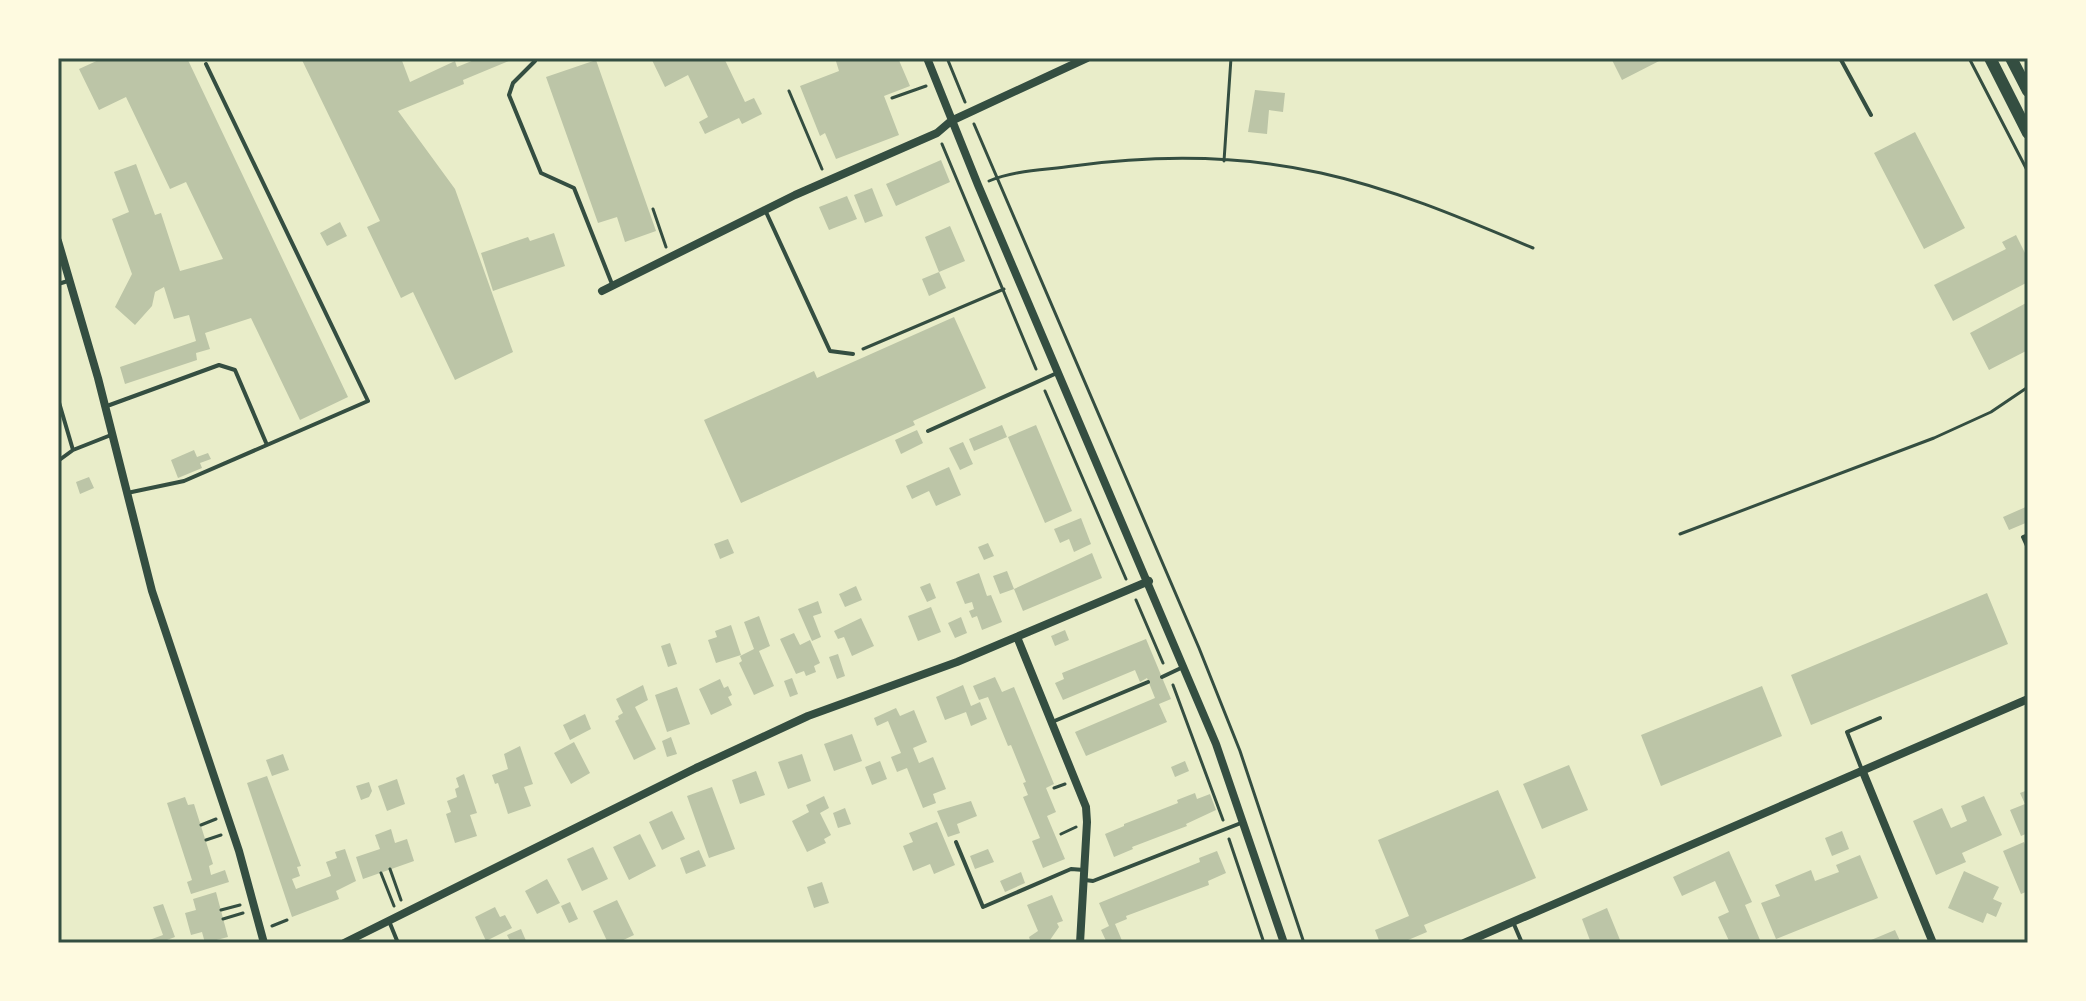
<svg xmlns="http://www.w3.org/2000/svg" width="2086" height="1001" viewBox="0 0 2086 1001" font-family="Roboto,sans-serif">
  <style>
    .building { fill: #bcc5a7 }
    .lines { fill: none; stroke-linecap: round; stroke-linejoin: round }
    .path { stroke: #344e41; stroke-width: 3 }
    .service { stroke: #344e41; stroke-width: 4 }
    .minor { stroke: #344e41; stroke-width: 8 }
    .secondary { stroke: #344e41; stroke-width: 12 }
    .neatline { fill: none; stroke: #344e41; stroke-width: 3 }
  </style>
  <rect width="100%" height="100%" fill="#e9edc9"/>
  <path class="building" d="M103,58h84l161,339 -48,23 -49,-102 -46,15 5,16 -14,4 1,7 -72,24 -5,-17 76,-26 -7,-26 -15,4 -10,-32 -9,5 -3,14 -17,19 -20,-18 17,-33 -20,-55 17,-7 -15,-40 22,-8 19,51 6,-2 19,58 43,-12 -37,-77 -16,7 -44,-92 -27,13 -20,-41z
    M301,58h100l9,24 45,-21 2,6 22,-9h37l-53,22 1,4 -66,27 57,78 58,163 -58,28 -42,-88 -12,6 -34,-71 13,-6z
    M651,58h73l21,44 9,-4 8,16 -20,10 -3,-6 -34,16 -6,-12 9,-5 -20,-42 -23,12z
    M835,58h63l12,28 -26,10 15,39 -63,24 -11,-26 -5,3 -20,-50 39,-15z
    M1611,58h54l-43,22z
    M596,60l60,171 -31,11 -8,-25 -19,6 -52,-146z
    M1255,90l30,3 -2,19 -14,-2 -2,24 -19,-2z
    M1915,132l50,96 -41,21 -50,-96z
    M941,160l9,22 -54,24 -10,-22z
    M872,188l11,28 -18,7 -11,-28z
    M847,196l10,23 -28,11 -10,-23z
    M340,222l7,14 -20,10 -7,-13z
    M950,226l15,35 -26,11 -14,-35z
    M554,233l11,33 -72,25 -12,-38 47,-16 2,4z
    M2016,235l12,24v23l-75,39 -19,-36 72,-36 -4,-7z
    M939,272l7,16 -17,8 -7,-17z
    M2028,302v48l-39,20 -19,-37z
    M954,317l32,71 -73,33 2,4 -174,78 -37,-83 110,-49 3,7z
    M1002,425l5,12 -33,14 -5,-12z
    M1036,425l36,86 -27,12 -37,-86z
    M917,430l6,13 -22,11 -6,-14z
    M963,442l10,22 -13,6 -11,-22z
    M194,450l3,7 11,-4 3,6 -11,4 2,5 -24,10 -7,-18z
    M949,467l12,28 -25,11 -7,-15 -17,8 -6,-13z
    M89,477l5,11 -14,6 -4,-12z
    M2028,506v16l-19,8 -6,-13z
    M1081,518l10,26 -17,8 -5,-13 -9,4 -6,-14z
    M728,539l6,14 -14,6 -6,-15z
    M988,543l6,13 -10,4 -6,-13z
    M1092,553l10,25 -79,33 -9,-22z
    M1007,571l7,18 -14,5 -7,-18z
    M979,573l8,23 4,-1 11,27 -20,8 -5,-14 -5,2 -3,-7 5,-2 -2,-7 -7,2 -9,-22z
    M930,583l6,15 -9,4 -7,-15z
    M856,586l6,14 -17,7 -6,-13z
    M1987,593l21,51 -197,81 -20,-50z
    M818,601l4,12 -9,3 8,21 -9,4 -14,-32z
    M931,607l10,25 -23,9 -10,-25z
    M759,616l11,30 -11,5 15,35 -20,9 -15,-32 3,-2 -2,-5 14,-7 -10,-27z
    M961,617l6,16 -12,5 -7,-15z
    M861,618l13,28 -22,10 -8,-19 -6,2 -4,-8z
    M731,625l10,30 -25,8 -8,-23 9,-3 -2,-6z
    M1065,630l4,10 -14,6 -4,-10z
    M794,633l6,12 10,-5 10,23 -6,3 2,6 -10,4 -2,-5 -8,3 -16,-35z
    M1146,639l25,60 -12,5 8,18 -81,34 -11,-24 80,-34 -8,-20 -7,4 -5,-12 -72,30 -8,-17 9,-4 -2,-6z
    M670,643l7,21 -9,3 -7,-21z
    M838,654l7,22 -8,3 -8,-22z
    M995,677l7,15 12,-5 40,97 -8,4 10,24 -9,4 18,43 -22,9 -11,-27 8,-3 -17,-41 5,-2 -5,-12 3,-1 -15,-37 -3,1 -20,-49 -9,3 -6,-14z
    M792,678l6,16 -8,3 -6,-16z
    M720,679l4,9 4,-2 4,9 -4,2 4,8 -21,10 -12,-26z
    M643,685l5,15 -13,7 21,42 -22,11 -19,-39 4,-2 -1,-3 5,-3 -7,-14z
    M963,685l8,21 9,-4 7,17 -16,7 -5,-14 -21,8 -9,-23z
    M1762,686l20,50 -121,50 -20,-51z
    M677,687l13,37 -23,8 -12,-37z
    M896,708l4,8 14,-6 13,32 -14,6 6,15 14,-6 13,32 -13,5 3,9 -13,5 -16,-40 -10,4 -6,-15 10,-4 -13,-32 -11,5 -3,-8z
    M585,714l6,15 -21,11 -7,-15z
    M852,734l10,27 -28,10 -10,-27z
    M671,737l6,17 -10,3 -5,-16z
    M574,742l16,31 -19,11 -17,-31z
    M520,746l13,38 -9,3 7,19 -23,8 -10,-31 -3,1 -3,-9 16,-6 -4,-15z
    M283,754l6,16 -17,6 -6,-16z
    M802,754l9,27 -23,8 -10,-27z
    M880,761l7,18 -15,6 -7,-18z
    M1185,761l4,10 -14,6 -4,-10z
    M1569,765l19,45 -46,19 -19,-45z
    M756,771l9,24 -25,9 -8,-24z
    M464,774l13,39 -7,2 7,21 -22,7 -9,-29 5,-2 -4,-11 10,-4 -2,-8 4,-2 -3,-9z
    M267,776l34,90 -4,1 3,9 -8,3 4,10 35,-13 -5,-14 11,-4 -2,-6 10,-3 11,32 -20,10 3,8 -47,18 -45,-134z
    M397,779l8,25 -18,7 -9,-25z
    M369,782l3,9 -3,6 -8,3 -5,-14z
    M712,787l23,62 -26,9 -22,-62z
    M1498,790l38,88 -112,47 3,7 -26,11h-21l-5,-13 34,-14 -31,-76z
    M2028,790v43l-7,3 -11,-26 15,-6 -5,-11z
    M1195,793l2,6 13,-5 6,16 -30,14 1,2 -55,21 1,2 -19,8 -9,-23 19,-8v-2l54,-21 -1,-3z
    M824,796l5,12 -9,5 11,22 -7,4 2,4 -19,9 -15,-31 17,-9 -3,-7z
    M1984,796l18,39 -40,18 4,9 -30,13 -23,-54 29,-13 9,20 16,-7 -6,-15z
    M185,797l3,8 6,-1 19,60 -4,2 2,9 14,-5 4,12 -38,12 -4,-12 5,-2 -25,-77z
    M971,801l6,15 -20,8 3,9 -12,4 -11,-26z
    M845,808l6,16 -13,4 -5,-15z
    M672,811l13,28 -23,11 -13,-28z
    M937,822l18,43 -21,9 -4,-10 -17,7 -10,-25 10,-4 -4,-9z
    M391,829l4,14 12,-4 7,22 -51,18 -7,-22 24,-8 -5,-14z
    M1842,831l7,18 -17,7 -7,-18z
    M640,834l16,32 -27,14 -16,-33z
    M2024,842l4,10v39l-7,3 -18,-43z
    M593,847l15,32 -26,12 -15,-32z
    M988,849l6,13 -19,7 -5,-13z
    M699,850l7,16 -20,8 -6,-16z
    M1217,851l9,22 -18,8 1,4 -83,31 1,3 -12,5 8,19h-16l-6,-13 8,-4 -10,-23 101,-41 -1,-4z
    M1729,851l23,51 -7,3 15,35 -6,3h-24l-12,-26 11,-5 -14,-31 -33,15 -9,-19z
    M1860,855l18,43 -102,41 -15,-36 19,-7 -5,-11 36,-15 4,11 24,-9 -3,-7z
    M1964,871l35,16 -6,12 9,4 -6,14 -9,-4 -4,10 -35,-15z
    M1021,872l4,11 -20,9 -5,-11z
    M547,879l13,24 -23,11 -12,-23z
    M822,882l7,21 -15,5 -7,-21z
    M216,892l12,45 -23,6 -3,-11 -11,3 -6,-22 11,-3 -3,-11z
    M1052,895l11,26 -6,2 2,4 -9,13 1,3h-20l-2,-6 9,-6 -11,-26z
    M617,900l17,35 -17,8h-9l-15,-32z
    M570,902l8,17 -9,4 -8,-17z
    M163,904l12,33 -8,3 1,3h-27l22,-8 -10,-28z
    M495,907l5,10 5,-2 7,13 -26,13 -11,-24z
    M1607,908l13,32 -8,3h-21l-9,-24z
    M521,929l6,14h-16l-4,-8z
    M1895,930l6,13h-37z"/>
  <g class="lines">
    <path class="path" d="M947,58l18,44
      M1969,58l59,114
      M789,91l33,78
      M892,98l34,-12
      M974,124l225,524 41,103 64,192
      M942,144l94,225
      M1224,161l7,-103
      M989,181c25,-11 57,-11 84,-15 81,-11 167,-11 248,7 73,16 143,46 212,75
      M653,209l13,38
      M863,349l141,-60
      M1045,391l81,188
      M1680,534l254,-96 57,-26 37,-25
      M1136,600l27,63
      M1173,685l50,135
      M1054,788l11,-4
      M201,825l15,-6
      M1061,834l15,-7
      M1229,839l35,104
      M206,840l15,-5
      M390,869l11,31
      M381,873l13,33
      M221,910l19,-5
      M223,919l20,-6
      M272,926l15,-6"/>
    <path class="service" d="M1840,58l31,57
      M535,61l-22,22 -4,12 32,78 33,15 38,96
      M766,212l64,139 23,3
      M58,284l10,-3
      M58,399l15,51 38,-15
      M107,406l112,-41 16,5 32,75
      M928,431l129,-58
      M58,461l15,-11
      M127,493l57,-12 184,-80 -162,-337
      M2028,535l-5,2 5,11
      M1162,677l19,-9
      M1052,722l96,-40
      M1862,770l-15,-38 33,-14
      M956,842l27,65 88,-38 13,1
      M1085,880l8,1 148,-58
      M389,921l9,22
      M1513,922l9,21"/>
    <path class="minor" d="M927,58l51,127 238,559 68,199
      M58,241l40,137 54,213 87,260 25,92
      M602,291l193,-96 142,-62 14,-12 136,-63
      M1017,637l69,170 1,15 -7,121
      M1863,772l70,171
      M344,943l352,-175 112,-52 149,-54 192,-81
      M1464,943l564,-244"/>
    <path class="secondary" d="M1990,58l38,75
      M2011,58l17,33"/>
  </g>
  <rect width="2086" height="1001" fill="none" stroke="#fefae0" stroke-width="120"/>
  <rect x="60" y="60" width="1966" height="881" class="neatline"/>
</svg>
